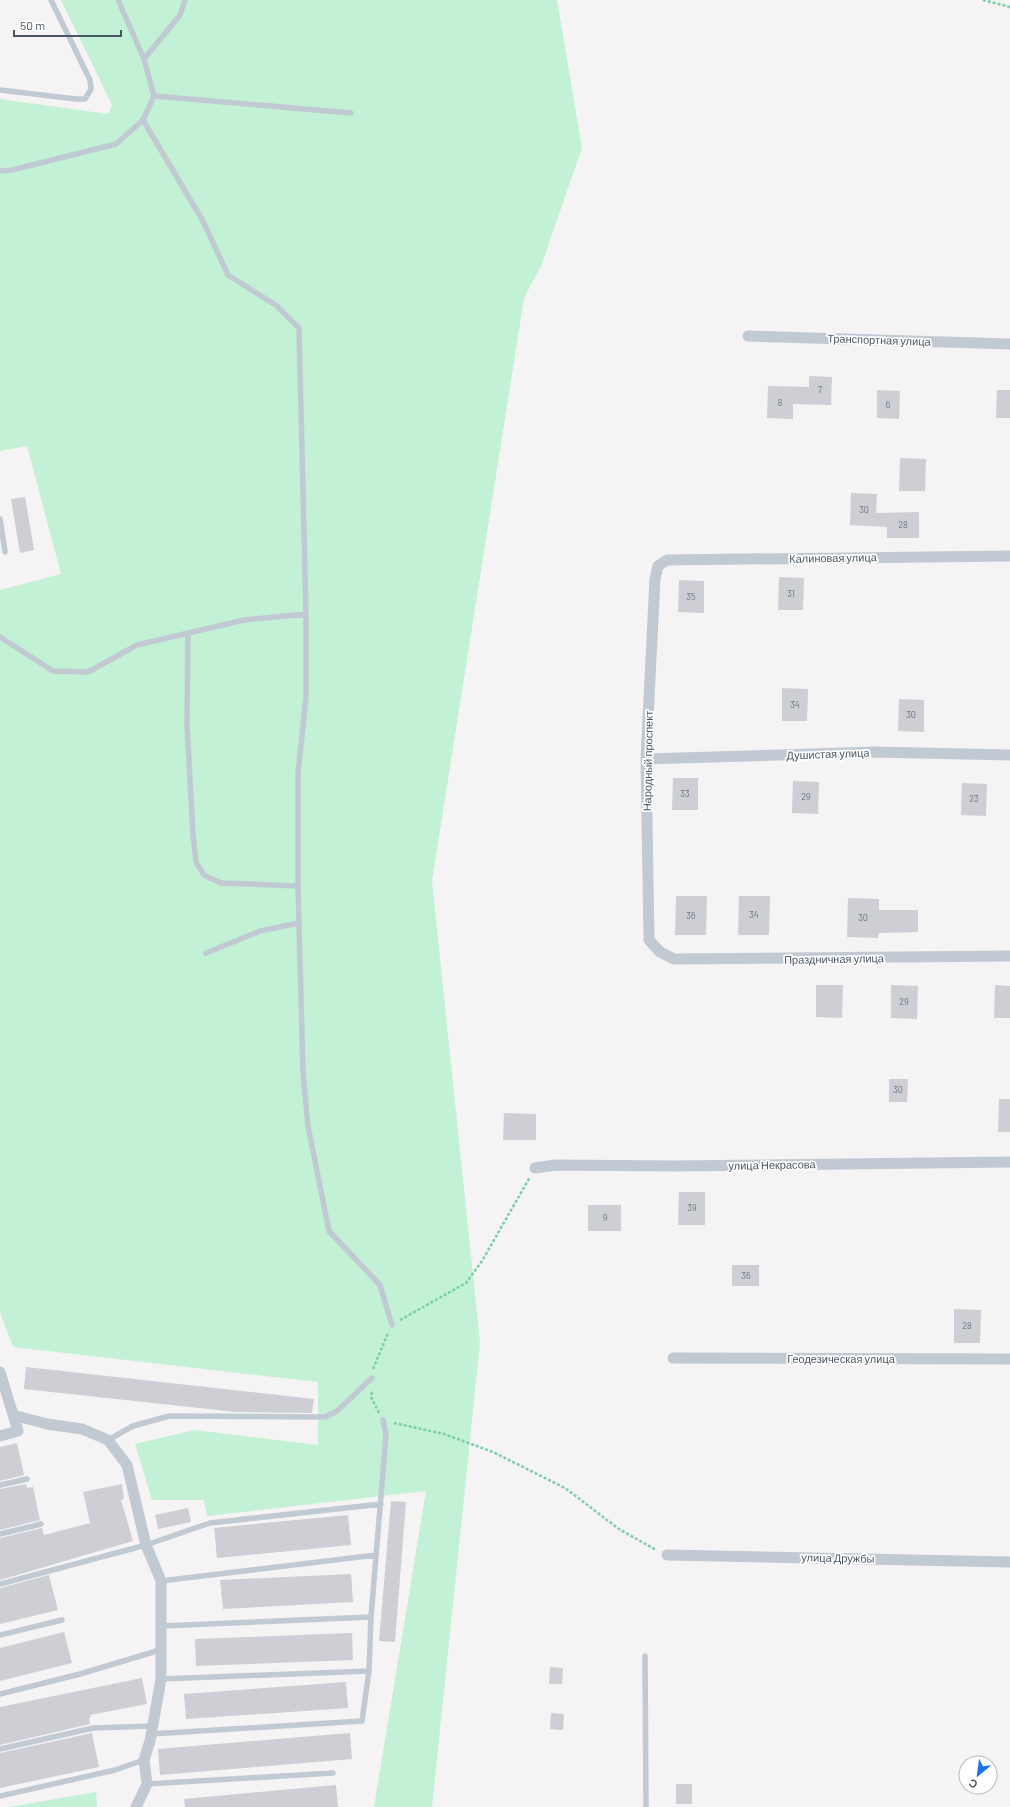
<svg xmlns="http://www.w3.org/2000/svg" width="1010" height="1807" viewBox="0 0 1010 1807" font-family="Barlow,sans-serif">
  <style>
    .green { fill: #c3f1d5 }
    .building { fill: #cdcfd5 }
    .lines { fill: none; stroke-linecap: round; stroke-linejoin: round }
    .path { stroke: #7ad0a6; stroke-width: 2.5; stroke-dasharray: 3 2; stroke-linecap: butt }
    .lane { stroke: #c1cad2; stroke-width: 5.5 }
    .street { stroke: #c1cad2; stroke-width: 11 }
    .labels { text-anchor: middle; stroke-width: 3.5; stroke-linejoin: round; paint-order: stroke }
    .number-label { font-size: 9px; fill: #6b747e }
    .street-label { font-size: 11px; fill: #4a5661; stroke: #fff }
  </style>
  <rect width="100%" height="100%" fill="#f5f3f3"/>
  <path class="green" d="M61,0h496l25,148 -41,118 -17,32 -92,583 48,462 -48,464h-58l52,-316 -219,25 -3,-16h-52l-17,-56 59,-14 124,15v-63l-305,-35 -13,-35v-722l61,-16 -34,-128 -27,5v-352l108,15 4,-9z
    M96,1792l1,15h-88z"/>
  <path class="building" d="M809,376l23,1 -1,28 -38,-1v15l-26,-1 1,-32 41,1z
    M877,390l23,1 -1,28 -22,-1z
    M997,390h13v28h-14z
    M900,458l26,1 -1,32h-26z
    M851,493l26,1 -1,19 43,-1v26h-32v-11l-37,-2z
    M25,497l9,53 -14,3 -9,-54z
    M779,577l25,1 -1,32h-25z
    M679,580l25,1v32l-26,-1z
    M782,688l26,1 -1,32h-25z
    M899,699l25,1v32l-26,-1z
    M673,778h25v32h-26z
    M793,781l26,1 -1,32 -26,-1z
    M962,783l25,1 -1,32 -25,-1z
    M676,896h31l-1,39h-31z
    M739,896h31l-1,39h-31z
    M848,898l31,1v11h39v22l-39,1 -1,5 -31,-1z
    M816,985h27l-1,33 -26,-1z
    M891,985l27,1 -1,33 -26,-1z
    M995,985l15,1v32h-16z
    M889,1079h19l-1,23h-18z
    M999,1099h11v33h-12z
    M504,1113l32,1v26h-33z
    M679,1192h26v33h-27z
    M588,1205h33v26h-33z
    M732,1265h27v21h-27z
    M954,1309l27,1 -1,33h-26z
    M26,1367l288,32 -2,14 -76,-1 -212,-23z
    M17,1443l7,32 -24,6v-34z
    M26,1484l1,4 6,-1 7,33 -40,10v-41z
    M122,1484l2,15 -3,1 12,41 -133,39v-42l42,-10 2,7 46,-12 -7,-31z
    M391,1501l15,1 -11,140 -16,-1z
    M188,1508l3,14 -33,7 -3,-14z
    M348,1515l3,30 -134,13 -3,-30z
    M351,1574l2,28 -130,7 -3,-29z
    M49,1575l9,35 -58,14v-36z
    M64,1632l8,31 -72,18v-33z
    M352,1633l1,27 -157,6 -1,-27z
    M550,1667l13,1 -1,16h-13z
    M142,1678l5,26 -57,11 1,2 -2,1 1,6 -90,21v-38z
    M346,1682l2,26 -162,11 -2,-25z
    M551,1713l13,1 -1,16 -13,-1z
    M92,1733l7,34 -99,21v-35z
    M350,1733l2,26 -192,16 -2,-26z
    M676,1784h16v20h-16z
    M336,1785l2,22h-153l-1,-8z"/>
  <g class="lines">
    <path class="path" d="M983,0l27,7
      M400,1320l66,-37 16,-22 48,-84
      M373,1369l15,-36
      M372,1392l-1,5 8,16
      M394,1423l50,11 49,18 72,36 54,41 37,21"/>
    <path class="lane" d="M118,0l26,59
      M0,90l76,9h9l6,-10 -1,-9 -39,-80
      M154,96l197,17
      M143,120l60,101 25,54 49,31 22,22 7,286v83l-8,77v112l5,187 5,53 21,105 51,54 12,40
      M0,171l12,-1 104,-26 27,-24 11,-24 -10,-37 36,-44 5,-15
      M0,519l5,33
      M188,633l-1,91 6,111 3,27 8,13 17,8 77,3
      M0,637l53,34 35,1 49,-27 107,-25 62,-6
      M206,953l54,-22 39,-8
      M108,1440l25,-14 36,-10 156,1 12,-6 35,-33
      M0,1485l27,-6
      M0,1534l41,-10
      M161,1581l215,-26
      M0,1584l146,-39 64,-22 171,-19
      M161,1626l210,-9
      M0,1635l62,-15
      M645,1656l1,151
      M161,1679l208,-8
      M0,1694l80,-20 80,-24
      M151,1734l211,-13 7,-50 2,-54 15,-182 -3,-15
      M0,1749l93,-21 59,-2
      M147,1784l186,-11
      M0,1796l115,-26 29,-10"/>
    <path class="street" d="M748,336l262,8
      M1010,556l-343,4 -9,6 -3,13 -9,180 3,181 11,12 14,7 336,-3
      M646,759l229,-7 135,3
      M535,1168l21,-3 119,1 335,-4
      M673,1358l337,1
      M0,1372l18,59 -18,5
      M13,1415l34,9 35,5 26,11 19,25 19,80 15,36v98l-11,62 -6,19 3,24 -11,23
      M667,1555l343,7"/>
  </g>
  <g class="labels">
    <g class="number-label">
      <text x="820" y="393">7</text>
      <text x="780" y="406">8</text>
      <text x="888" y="408">6</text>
      <text x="864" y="513">30</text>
      <text x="903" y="528">28</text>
      <text x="791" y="597">31</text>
      <text x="691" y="600">35</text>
      <text x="795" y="708">34</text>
      <text x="911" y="718">30</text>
      <text x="685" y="797">33</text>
      <text x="806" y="800">29</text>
      <text x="974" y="802">23</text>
      <text x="754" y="918">34</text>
      <text x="691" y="919">36</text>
      <text x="863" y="921">30</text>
      <text x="904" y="1005">29</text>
      <text x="898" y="1093">30</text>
      <text x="692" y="1211">39</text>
      <text x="605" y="1221">9</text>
      <text x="746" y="1279">36</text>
      <text x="967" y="1329">28</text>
    </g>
    <g class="street-label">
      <text transform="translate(879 340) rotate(2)" y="4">Транспортная улица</text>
      <text transform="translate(833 558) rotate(-1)" y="4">Калиновая улица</text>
      <text transform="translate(828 754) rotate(-2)" y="4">Душистая улица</text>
      <text transform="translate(648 761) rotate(-89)" y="4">Народный проспект</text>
      <text transform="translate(834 959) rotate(-1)" y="4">Праздничная улица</text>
      <text transform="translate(772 1165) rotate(-1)" y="4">улица Некрасова</text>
      <text x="841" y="1363">Геодезическая улица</text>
      <text transform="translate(838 1558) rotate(1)" y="4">улица Дружбы</text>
    </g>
  </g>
  <g transform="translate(978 1775) rotate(209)"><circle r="19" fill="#ffffff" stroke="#b7bbc0"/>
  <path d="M0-3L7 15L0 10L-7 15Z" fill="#1a73e8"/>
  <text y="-6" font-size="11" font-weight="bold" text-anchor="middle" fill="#4a5661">С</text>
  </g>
  <path d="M14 30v6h107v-6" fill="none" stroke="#4a5661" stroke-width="2"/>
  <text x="20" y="30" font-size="12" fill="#4a5661" stroke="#ffffff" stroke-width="3" paint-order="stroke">50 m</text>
</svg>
